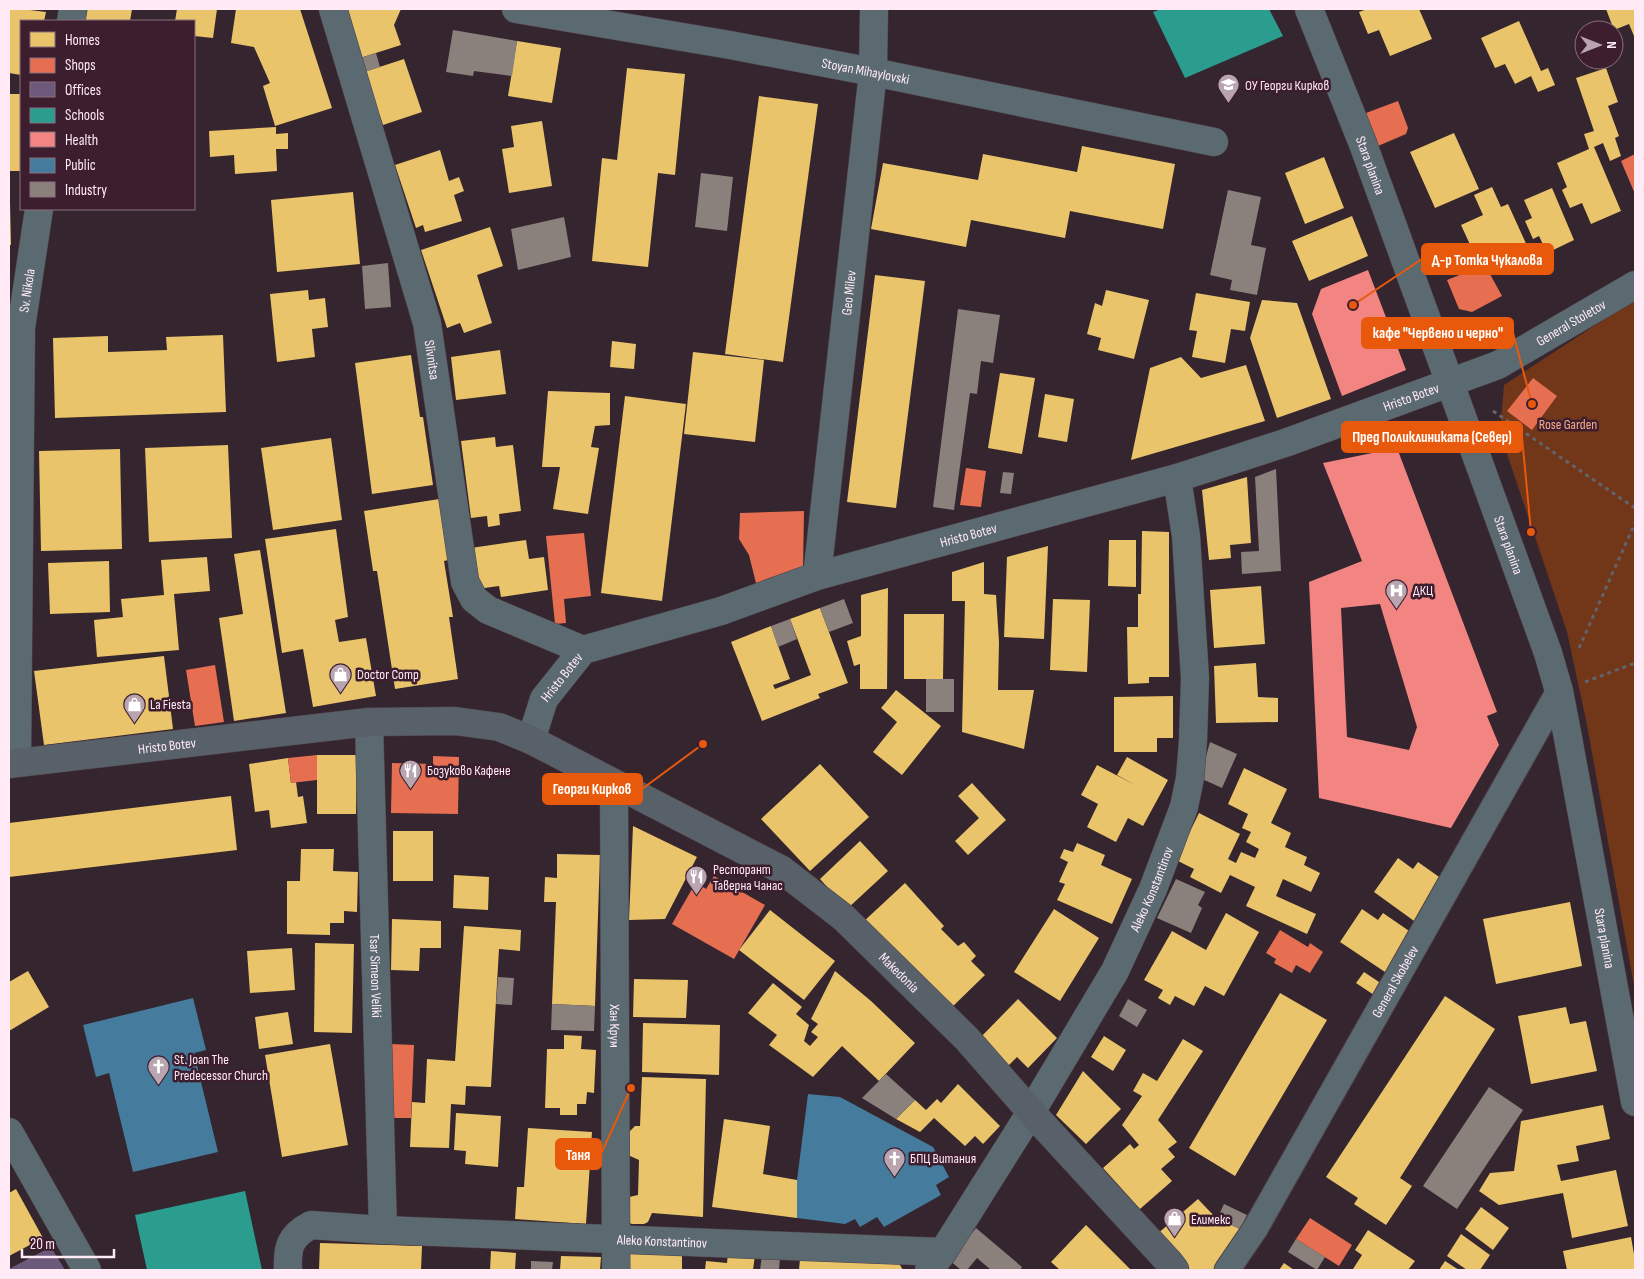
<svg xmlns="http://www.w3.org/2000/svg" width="1644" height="1279" viewBox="0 0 1644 1279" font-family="'Sofia Sans Condensed',sans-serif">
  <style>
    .green { fill: #723619 }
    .homes { fill: #e9c46a }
    .shops { fill: #e76f51 }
    .offices { fill: #6d597a }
    .schools { fill: #2a9d8f }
    .health { fill: #f28482; fill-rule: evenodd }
    .public { fill: #457b9d }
    .industry { fill: #8a817c }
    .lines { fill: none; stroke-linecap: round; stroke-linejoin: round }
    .pedestrian-casing { stroke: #50424a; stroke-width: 27 }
    .minor-casing { stroke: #50424a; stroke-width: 29 }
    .tertiary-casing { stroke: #50424a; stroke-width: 29 }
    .secondary-casing { stroke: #50424a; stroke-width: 29 }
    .path { stroke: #63636a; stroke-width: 3; stroke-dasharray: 4 4; stroke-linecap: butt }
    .pedestrian { stroke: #5b6970; stroke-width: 25 }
    .minor { stroke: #5b6970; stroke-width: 28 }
    .tertiary { stroke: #5b6970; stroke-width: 28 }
    .secondary { stroke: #586069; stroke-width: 28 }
    .labels { text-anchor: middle; stroke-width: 5; stroke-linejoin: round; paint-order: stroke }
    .street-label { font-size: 14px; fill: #ffeaf5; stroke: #3c1e2f }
    .poi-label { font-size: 14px; fill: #ffeaf5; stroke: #3c1e2f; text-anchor: start }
    .park-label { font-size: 14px; fill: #f8ab87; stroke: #3c1e2f }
    .leader { fill: none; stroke: #e8590c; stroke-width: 2 }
    .callout-dot { fill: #e8590c; stroke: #3c1e2f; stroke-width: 2 }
    .callout { fill: #e8590c; stroke: #e8590c; stroke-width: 2 }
    .callout-label { font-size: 15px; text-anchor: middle; font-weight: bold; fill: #fff }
  </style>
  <rect width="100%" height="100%" fill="#35252e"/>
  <path class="green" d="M1635,299v692l-48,-266 -20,-93 -67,-199 4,-48z"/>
  <path class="homes" d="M9,9h13l24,3 -2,9h-23v54l-12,-2z
    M87,9h45l-2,12h-46z
    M177,9h40l-4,29 -19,-2v-15h-19z
    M236,9h64l32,99 -57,18 -12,-40 7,-3 -16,-36 -23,-4z
    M345,9h56l-7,16 7,20 -41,13z
    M1367,9h52l13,30 -42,17 -11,-26 -11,4 -9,-22z
    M1606,9h29v26l-1,1 -5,-12 -15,6z
    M1519,21l22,50 7,-3 7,17 -17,7 -7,-16 -16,8 -10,-20 -10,4 -14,-30z
    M517,41l44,7 -9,55 -44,-7z
    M404,59l18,53 -39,13 -19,-53z
    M627,68l58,6 -10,101 -17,-2 -10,94 -56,-6 10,-103 15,2z
    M1606,68l12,34 -10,4 11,30 -4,2 6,18 -11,5 -7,-18 -9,4 27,64 -30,13 -9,-21 -12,5 -8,-18 5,-3 -10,-24 32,-14 -5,-15 10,-3 -18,-53z
    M9,94h11l1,77h-12z
    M759,96l59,8 -35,258 -58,-8z
    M542,121l10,65 -43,7 -7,-44 12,-2 -3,-21z
    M276,127v7l12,-1v16h-12l1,22 -42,3 -1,-19 -24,2 -1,-26z
    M1454,133l25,56 -44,19 -25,-56z
    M1082,146l93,18 -12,65 -93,-18 -5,27 -94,-18 -5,27 -95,-18 12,-66 95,17 5,-26 94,18z
    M440,150l9,31 10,-4 5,14 -10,4 8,26 -37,11 -2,-7 -7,3 -21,-63z
    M1324,157l20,51 -39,16 -20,-51z
    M1492,187l9,20 7,-3 25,55 -27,11 -7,-16 -10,5 -6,-13 -10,5 -12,-26 22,-10 -9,-20z
    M1552,188l22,52 -27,13 -8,-17 -6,3 -8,-18 7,-3 -8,-18z
    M353,192l7,72 -83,8 -6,-72z
    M9,202h1l1,43h-2z
    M1352,216l16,40 -59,25 -17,-40z
    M490,227l13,39 -26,9 15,48 -28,10 -4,-10 -13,5 -26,-78z
    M875,275l50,6 -29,227 -49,-6z
    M308,290l1,10 16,-2 3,29 -16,2 3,28 -38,5 -7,-68z
    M1106,290l43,10 -15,59 -36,-9 3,-12 -14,-4 8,-31 7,3z
    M1196,293l54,9 -5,29 -14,-2 -6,34 -33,-6 5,-26 -8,-1z
    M1262,300l35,3 34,96 -54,19 -27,-80z
    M223,335l3,77 -171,6 -2,-80 55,-2v16l59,-2 -1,-13z
    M612,341l24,3 -2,25 -24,-2z
    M500,350l6,44 -50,6 -5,-43z
    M693,352l71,8 -9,82 -71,-8z
    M411,355l9,62h3l10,68 -61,9 -17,-131z
    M1181,357l20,21 45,-13 19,56 -134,39 19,-92z
    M1000,373l35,5 -13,76 -34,-6z
    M548,391l62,2v32l-15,1 -4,21 8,1 -11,66 -35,-5 7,-42h-18z
    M1045,394l29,5 -7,43 -29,-5z
    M625,396l61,8 -24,197 -61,-8z
    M495,437l1,10 17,-2 8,66 -22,3 1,11 -12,2 -1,-11 -16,2 -10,-77z
    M331,438l11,82 -69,10 -12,-82z
    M228,445l4,93 -83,4 -4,-94z
    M120,449l2,100 -81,2 -2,-100z
    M1247,477l4,66 -21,2 1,13 -22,2 -7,-70z
    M439,499l9,61 -4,1 9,56h-4l9,62 -63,10 -18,-118h-4l-9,-60z
    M336,529l12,88 -13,3 4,22 27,-4 10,58 -63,11 -10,-58 -21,4 -17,-114z
    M1142,531l27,1v145h-20v6l-21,1 -1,-57h11v-33h3z
    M526,540l3,19 15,-2 4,33 -47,7 -2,-11 -22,3 -6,-41z
    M1109,540h27v47l-28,-1z
    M1048,546l-4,93 -40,-2 3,-80z
    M260,550l26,163 -52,8 -15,-103 24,-4 -9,-60z
    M207,557l3,34 -36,3 5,56 -82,7 -3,-37 29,-3 -2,-18 43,-4 -3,-35z
    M109,561l1,51 -60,2 -2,-51z
    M984,562v32l12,1 3,47 -1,48h36l-10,59 -62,-17 3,-131h-13v-29z
    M1261,586l4,58 -51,4 -4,-58z
    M888,588l-1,101h-27v-25l-6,2 -7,-25 14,-5v-41z
    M1053,599l37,1 -3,72 -37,-2z
    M820,608l28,75 -30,11 2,4 -58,23 -31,-79 40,-16 19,53 -17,6 2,4 36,-14 -21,-56z
    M904,614h40l-1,65h-39z
    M164,656l9,73 -129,16 -10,-74z
    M1256,663l2,34 20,1v24l-62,1 -2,-57z
    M896,690l45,36 -39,49 -29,-23 24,-30 -16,-14z
    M1173,696v42h-16v14h-43v-55z
    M317,755h40l-1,59h-39z
    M1127,757l41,23 -25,46 -15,-8 -12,24 -29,-15 11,-23 -17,-9 16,-30 40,21 -20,-11z
    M288,758l3,25 5,-1 2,15 5,-1 4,27 -36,5 -2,-18 -14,2 -6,-48z
    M820,764l49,53 -59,54 -49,-52z
    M1244,768l43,21 -16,34 20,10 -6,14 22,10 -3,8 16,8 -9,19 -28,-13 -7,17 40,18 -9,20 -61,-28 9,-19 -25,-12 -9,18 -31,-16 4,-8 -18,-9 23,-47 41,21 -12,25 8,4 5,-11 14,6 4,-9 -13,-7 5,-10 -9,-4 6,-14 -20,-10z
    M972,783l34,37 -38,35 -13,-14 24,-23 -21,-22z
    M231,796l6,54 -228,27v-54z
    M633,826l64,31 -32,62 -36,1z
    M393,831h40v50h-40z
    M860,841l28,30 -41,38 -27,-30z
    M1077,843l28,12 -4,10 31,14 -20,45 -55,-24 8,-16 -6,-2 9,-20 -8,-4 4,-9 9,3z
    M301,849h33l-1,22 25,1 -1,40 -13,-1v12h-14v12l-43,-1v-53h13z
    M557,854l43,1 -5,151 -43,-2 4,-102h-12l1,-25 12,1z
    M1398,858l15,11 5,-7 31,22 -28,42 -47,-34z
    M454,875l35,2 -1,33 -35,-2z
    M905,883l39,43 -3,3 17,17 6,-4 12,14 -5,5 14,14 -37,36 -86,-88z
    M1570,902l12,64 -86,18 -13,-65z
    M1054,909l45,29 -39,63 -46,-29z
    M1362,909l16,11 5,-7 32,22 -27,39 -48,-32z
    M770,910l65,51 -31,39 -65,-50z
    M1226,913l33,19 -35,64 -19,-10 -11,20 -19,-10 -5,9 -12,-7 5,-8 -19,-10 28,-49 34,19z
    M392,919l49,2v27h-21l-1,23 -28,-1z
    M464,926l57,4 -1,21 -21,-2 -8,138 -25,-1 -1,19 -14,-1 -2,44 -39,-1 2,-45 13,1 2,-44 28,2z
    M315,943l39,1 -2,89 -38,-1z
    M292,948l3,42 -45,3 -3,-42z
    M28,971l21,36 -40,24v-49z
    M835,971l36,30 44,42 -36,38 -37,-35 -29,31 -44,-32 8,-10 -29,-22 25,-30 29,24 -6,7 13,11 -5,16 6,5 8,-9 -7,-5 7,-8 -7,-5z
    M1364,972l18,12 -8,11 -18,-12z
    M634,979l54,1 -2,38 -53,-1z
    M1280,993l47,27 -92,156 -46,-28z
    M1445,996l50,33 -95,149 12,8 -26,39 -32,-21 4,-6 -32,-21z
    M1018,999l39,39 -29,30 -11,-11 -10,10 -28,-28z
    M1566,1007l4,17 16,-3 11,50 -66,13 -13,-68z
    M288,1012l5,32 -34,5 -4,-32z
    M643,1023l77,2 -1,50 -77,-3z
    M564,1035l18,1 -1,13 15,1 -2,43 -7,-1 -1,12h-9v11h-17v-7h-15l2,-59h17z
    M1104,1036l22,14 -13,21 -22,-14z
    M1183,1039l20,12 -45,69 19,22 -9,7 7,8 -14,12 11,12 -32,28 -37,-41 27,-24 4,5 5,-4 -17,-20 20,-29 -9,-5 10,-18 14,8z
    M330,1044l18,101 -66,12 -17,-102z
    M1083,1071l38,38 -35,35 -30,-29z
    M642,1077l64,2 -3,138 -51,-4 -4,9 -4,2h-12l-5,-2 2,-25 9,-2 1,-35 -9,-4 -3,-5 1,-18 7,-7h5z
    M958,1084l42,42 -17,18 -8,-8 -10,10 -31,-28 -14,14 -24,-13 19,-19 11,10 11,-11 4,4z
    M1603,1105l7,34 -34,7 3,15 -22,4 4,16 55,-11 12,56 -56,12 -9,-45 -64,12 -20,-14 11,-18 24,-2 7,-50z
    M456,1113l45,3 -3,51 -33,-3 1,-13 -12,-1z
    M724,1119l46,7 -7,48 34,6v38l-85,-11z
    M528,1128l64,4 -6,92 -71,-5 2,-32h7z
    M16,1189l27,49 -34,18v-63z
    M1198,1199l18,19 24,11 -22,41h-30l-32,-35z
    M1481,1207l28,21 -16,22 -28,-21z
    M1086,1225l44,44 -1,1h-69l-9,-8z
    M1368,1230l47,31 -7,9h-53l-2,-1 9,-14 -7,-5z
    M1461,1234l29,21 -10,15h-13l-20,-14z
    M1631,1237l4,23v10h-68l-4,-19z
    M320,1243l102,3 -1,24h-102z
    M801,1248l94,9 8,13h-104z
    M628,1249l54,1v20h-54z
    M491,1251l25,2 -1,17h-25z
    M728,1253l27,2 -2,15h-48l1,-9 21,2z
    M561,1256l40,1 -1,13h-40z
    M1445,1261l14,9h-20z
    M1284,1263l10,7h-15z"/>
  <path class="shops" d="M1398,101l10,27 -2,6 -28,12 -12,-33z
    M1635,154v40l-14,-33z
    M1485,265l17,31 -30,16 -13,-3 -12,-29z
    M1533,378l24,18 -25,34 -25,-19z
    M966,468l20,3 -5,36 -21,-2z
    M804,511l-1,60 -47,12 -7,-28 -10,-16 1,-26z
    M584,533l7,63 -27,3 2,24 -11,1 -9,-88z
    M215,665l9,57 -29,4 -9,-56z
    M317,755v25l-26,3 -3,-25z
    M433,756l26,1 -1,57 -67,-1 1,-50 41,1z
    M714,876l51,29 -31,54 -62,-35 24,-42 10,7z
    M1280,930l28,17 2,-4 13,9 -13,21 -14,-8 -4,8 -18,-10 2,-4 -10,-6z
    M391,1044l23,1 -3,73h-23z
    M1310,1218l42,27 -13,21 -43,-27z"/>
  <path class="offices" d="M51,1247l14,23h-56v-1z"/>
  <path class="schools" d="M1161,9h108l14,27 -98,42 -32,-66z
    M245,1191l17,79h-115l-12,-55z"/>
  <path class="health" d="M1368,270l38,100 -64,26 -30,-82 9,-25z
    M1397,448l100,264 -10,4 12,29 -48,83 -132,-30 -10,-216 53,-21 -39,-98zM1380,604l37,123 -8,23 -62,-13 -6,-129z"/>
  <path class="public" d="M193,998l13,52 -12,3 24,99 -85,20 -24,-99 -13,4 -13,-52z
    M808,1094l32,3 93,50 16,30 -13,8 5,10 -57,32 -7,-10 -17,10 -5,-8 -10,5 -48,-6v-38z"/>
  <path class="industry" d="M453,30l64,11 -5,35 -38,-5 -1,5 -27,-4z
    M376,53l4,14 -16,5 -4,-14z
    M701,173l32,4 -6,54 -32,-4z
    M1228,190l33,7 -10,48 15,3 -9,47 -27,-5 2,-10 -22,-5z
    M564,217l7,40 -53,13 -7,-41z
    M388,263l3,44 -26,2 -3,-43z
    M958,309l42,6 -7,48 -12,-2 -4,33 -7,-1 -16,117 -21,-3z
    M1276,469l5,102 -39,3 -1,-22 18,-1 -4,-74z
    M1003,472l11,1 -3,21 -11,-1z
    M844,599l9,24 -24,9 -9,-24z
    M790,619l7,20 -19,8 -7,-21z
    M926,679h28v33h-28z
    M1210,742l27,12 -15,34 -22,-10z
    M1176,879l29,13 -7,13 4,3 -11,25 -34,-15z
    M498,977l16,1 -2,27 -16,-1z
    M1128,999l19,11 -10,17 -18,-11z
    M552,1004l43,2 -1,25 -43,-1z
    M886,1074l29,26 -19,19 -34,-21z
    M1489,1087l34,23 -66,99 -34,-23z
    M1224,1204l23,11 -7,14 -23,-10z
    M976,1228l46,39 -2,3h-29l-14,-12 -10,12h-6l-12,-10z
    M1296,1239l29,18 -8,13 -29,-18z
    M762,1255l18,2 -1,13h-19z
    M531,1261l22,1 -1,8h-21z"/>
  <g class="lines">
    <defs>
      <g id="pedestrian">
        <path id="s1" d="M1227,1270l28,-41 304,-538"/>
      </g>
      <g id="minor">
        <path id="s2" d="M333,9l94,314 38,259 9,17 14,11 95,40"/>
        <path id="s3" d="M516,9l214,36 143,27 341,70"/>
        <path d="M71,21l2,-12"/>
        <path id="s4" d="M817,576l56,-504 1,-63"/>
        <path id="s5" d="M369,722l14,508"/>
        <path id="s6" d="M531,740l13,-41 39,-49 138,-39 96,-35 360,-98 108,-35 213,-78 137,-80"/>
        <path id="s7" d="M17,762l4,-434 18,-119"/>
        <path id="s8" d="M614,784l2,486"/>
        <path d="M9,1132l78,138"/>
        <path id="s9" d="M288,1270c-1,-23 2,-34 23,-45l72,5 560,22"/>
        <path id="s10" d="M929,1270l14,-18 88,-140 84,-141 38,-82 31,-82 6,-29 3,-37 2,-63 -9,-142 -9,-58"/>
      </g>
      <g id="tertiary">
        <path id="s11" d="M1309,9l54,135 185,509 11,38 9,47 67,364"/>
      </g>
      <g id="secondary">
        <path id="s12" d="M9,764l360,-42 86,-1 44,6 32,13 251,130 62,48 123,121 64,73 138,150 6,8"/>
      </g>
    </defs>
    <use href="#pedestrian" class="pedestrian-casing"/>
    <use href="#minor" class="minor-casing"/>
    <use href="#tertiary" class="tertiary-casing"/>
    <use href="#secondary" class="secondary-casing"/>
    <path class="path" d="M1493,411l142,97
      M1579,648l56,-125
      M1585,682l50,-19"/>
    <use href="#pedestrian" class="pedestrian"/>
    <use href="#minor" class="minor"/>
    <use href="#tertiary" class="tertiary"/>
    <use href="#secondary" class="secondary"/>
  </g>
  <defs>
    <symbol id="school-pin" viewBox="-11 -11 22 30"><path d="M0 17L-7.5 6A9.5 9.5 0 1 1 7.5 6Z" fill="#b8a5af" stroke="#3c1e2f"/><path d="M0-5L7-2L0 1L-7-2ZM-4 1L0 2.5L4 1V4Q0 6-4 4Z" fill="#fff"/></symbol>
    <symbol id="hospital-pin" viewBox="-11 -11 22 30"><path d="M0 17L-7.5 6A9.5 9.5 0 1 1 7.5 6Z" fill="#b8a5af" stroke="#3c1e2f"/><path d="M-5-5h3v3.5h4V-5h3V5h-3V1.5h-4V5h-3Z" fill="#fff"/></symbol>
    <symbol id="shop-pin" viewBox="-11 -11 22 30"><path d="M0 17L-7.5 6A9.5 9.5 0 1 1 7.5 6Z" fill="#b8a5af" stroke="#3c1e2f"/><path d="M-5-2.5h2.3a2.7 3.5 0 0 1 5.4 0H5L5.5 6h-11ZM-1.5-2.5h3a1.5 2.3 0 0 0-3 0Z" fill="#fff"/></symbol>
    <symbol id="restaurant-pin" viewBox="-11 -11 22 30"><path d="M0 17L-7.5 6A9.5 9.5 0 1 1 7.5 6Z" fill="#b8a5af" stroke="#3c1e2f"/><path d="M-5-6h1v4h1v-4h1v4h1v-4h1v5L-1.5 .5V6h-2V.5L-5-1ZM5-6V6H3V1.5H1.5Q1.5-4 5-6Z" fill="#fff"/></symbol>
    <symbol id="church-pin" viewBox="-11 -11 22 30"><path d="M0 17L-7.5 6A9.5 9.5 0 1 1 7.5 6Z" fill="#b8a5af" stroke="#3c1e2f"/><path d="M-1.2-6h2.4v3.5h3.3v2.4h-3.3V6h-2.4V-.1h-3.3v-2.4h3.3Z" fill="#fff"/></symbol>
  </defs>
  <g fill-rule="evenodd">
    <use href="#school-pin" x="1216" y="72" width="25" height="34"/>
    <use href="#hospital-pin" x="1384" y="578" width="25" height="34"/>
    <use href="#shop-pin" x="328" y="662" width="25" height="34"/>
    <use href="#shop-pin" x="122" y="692" width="25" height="34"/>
    <use href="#restaurant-pin" x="398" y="758" width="25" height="34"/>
    <use href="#restaurant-pin" x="684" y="864" width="25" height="34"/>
    <use href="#church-pin" x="146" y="1054" width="25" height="34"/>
    <use href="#church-pin" x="882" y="1146" width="25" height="34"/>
    <use href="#shop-pin" x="1162" y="1206" width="25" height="34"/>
  </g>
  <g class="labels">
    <g class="street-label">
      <text dy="5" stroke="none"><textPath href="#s3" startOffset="355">Stoyan Mihaylovski</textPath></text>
      <text dy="5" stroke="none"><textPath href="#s11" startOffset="168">Stara planina</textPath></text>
      <text dy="5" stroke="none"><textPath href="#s7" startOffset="472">Sv. Nikola</textPath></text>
      <text dy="5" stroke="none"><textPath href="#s4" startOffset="285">Geo Milev</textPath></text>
      <text dy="5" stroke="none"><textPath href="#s6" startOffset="1149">General Stoletov</textPath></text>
      <text dy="5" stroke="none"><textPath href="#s2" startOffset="365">Slivnitsa</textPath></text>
      <text dy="5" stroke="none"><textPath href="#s6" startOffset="972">Hristo Botev</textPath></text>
      <text dy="5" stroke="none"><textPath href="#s6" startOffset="508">Hristo Botev</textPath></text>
      <text dy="5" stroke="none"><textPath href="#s11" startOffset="572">Stara planina</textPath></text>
      <text dy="5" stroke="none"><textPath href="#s6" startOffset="71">Hristo Botev</textPath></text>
      <text dy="5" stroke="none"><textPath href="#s12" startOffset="159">Hristo Botev</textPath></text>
      <text dy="5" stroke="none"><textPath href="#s10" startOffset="442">Aleko Konstantinov</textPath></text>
      <text dy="5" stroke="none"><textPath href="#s11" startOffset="978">Stara planina</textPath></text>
      <text dy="5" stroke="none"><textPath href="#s12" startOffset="966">Makedonia</textPath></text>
      <text dy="5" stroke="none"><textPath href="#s5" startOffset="254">Tsar Simeon Veliki</textPath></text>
      <text dy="5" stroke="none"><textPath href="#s1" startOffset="334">General Skobelev</textPath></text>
      <text dy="5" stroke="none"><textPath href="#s8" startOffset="242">Хан Крум</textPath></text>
      <text dy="5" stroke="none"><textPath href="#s9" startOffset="406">Aleko Konstantinov</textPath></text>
    </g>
    <g class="poi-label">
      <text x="1245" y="90">ОУ Георги Кирков</text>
      <text x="1413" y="595">ДКЦ</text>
      <text x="357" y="679">Doctor Comp</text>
      <text x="150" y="709">La Fiesta</text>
      <text x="427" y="775">Бозуково Кафене</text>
      <text x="713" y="874">Ресторант<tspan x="713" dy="16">Таверна Чанас</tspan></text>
      <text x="174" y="1064">St. Joan The<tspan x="174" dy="16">Predecessor Church</tspan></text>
      <text x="910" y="1163">БПЦ Витания</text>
      <text x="1191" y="1224">Елимекс</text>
    </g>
    <g class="park-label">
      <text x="1568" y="429">Rose Garden</text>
    </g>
  </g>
  <path class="leader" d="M1353 305L1422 259M1532 404L1513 333M1531 532L1522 437M703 744L642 789M631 1088L601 1154"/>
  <g class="callout-dot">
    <circle cx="1353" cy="305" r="5"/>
    <circle cx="1532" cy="404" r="5"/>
    <circle cx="1531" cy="532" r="5"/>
    <circle cx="703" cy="744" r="5"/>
    <circle cx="631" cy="1088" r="5"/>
  </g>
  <g class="callout">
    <rect x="1422" y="244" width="131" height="30" rx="5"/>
    <rect x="1362" y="318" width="151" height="30" rx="5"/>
    <rect x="1342" y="422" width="180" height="30" rx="5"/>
    <rect x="543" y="774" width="99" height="30" rx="5"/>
    <rect x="556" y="1139" width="45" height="30" rx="5"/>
  </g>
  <g class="callout-label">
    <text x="1487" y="265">Д-р Тотка Чукалова</text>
    <text x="1438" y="338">кафе "Червено и черно"</text>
    <text x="1432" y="442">Пред Поликлиниката (Север)</text>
    <text x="592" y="794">Георги Кирков</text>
    <text x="578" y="1160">Таня</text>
  </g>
  <rect width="1644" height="1279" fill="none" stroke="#ffeaf5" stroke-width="20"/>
  <rect x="20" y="20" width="175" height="190" fill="#3c1e2f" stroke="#8a707e"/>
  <rect x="30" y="32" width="25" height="15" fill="#e9c46a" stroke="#8a707e"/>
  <text x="65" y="45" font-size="15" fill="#ffeaf5">Homes</text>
  <rect x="30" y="58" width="25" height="15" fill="#e76f51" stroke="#8a707e"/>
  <text x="65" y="70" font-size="15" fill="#ffeaf5">Shops</text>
  <rect x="30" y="82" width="25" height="15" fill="#6d597a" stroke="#8a707e"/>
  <text x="65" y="95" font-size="15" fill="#ffeaf5">Offices</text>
  <rect x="30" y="108" width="25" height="15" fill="#2a9d8f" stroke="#8a707e"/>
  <text x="65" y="120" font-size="15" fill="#ffeaf5">Schools</text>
  <rect x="30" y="132" width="25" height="15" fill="#f28482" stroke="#8a707e"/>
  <text x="65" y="145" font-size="15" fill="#ffeaf5">Health</text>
  <rect x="30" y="158" width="25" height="15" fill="#457b9d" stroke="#8a707e"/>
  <text x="65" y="170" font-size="15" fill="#ffeaf5">Public</text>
  <rect x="30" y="182" width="25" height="15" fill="#8a817c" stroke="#8a707e"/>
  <text x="65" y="195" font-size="15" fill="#ffeaf5">Industry</text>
  <g transform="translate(1599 45) rotate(90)"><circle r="24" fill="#3c1e2f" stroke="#8a707e"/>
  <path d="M0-4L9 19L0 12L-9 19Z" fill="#b8a5af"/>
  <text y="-8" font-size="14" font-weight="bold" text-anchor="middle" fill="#ffeaf5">N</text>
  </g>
  <path d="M22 1249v8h92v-8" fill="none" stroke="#ffeaf5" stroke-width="2.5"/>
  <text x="30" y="1249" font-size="15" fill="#ffeaf5" stroke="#3c1e2f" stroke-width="4" paint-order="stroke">20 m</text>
</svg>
